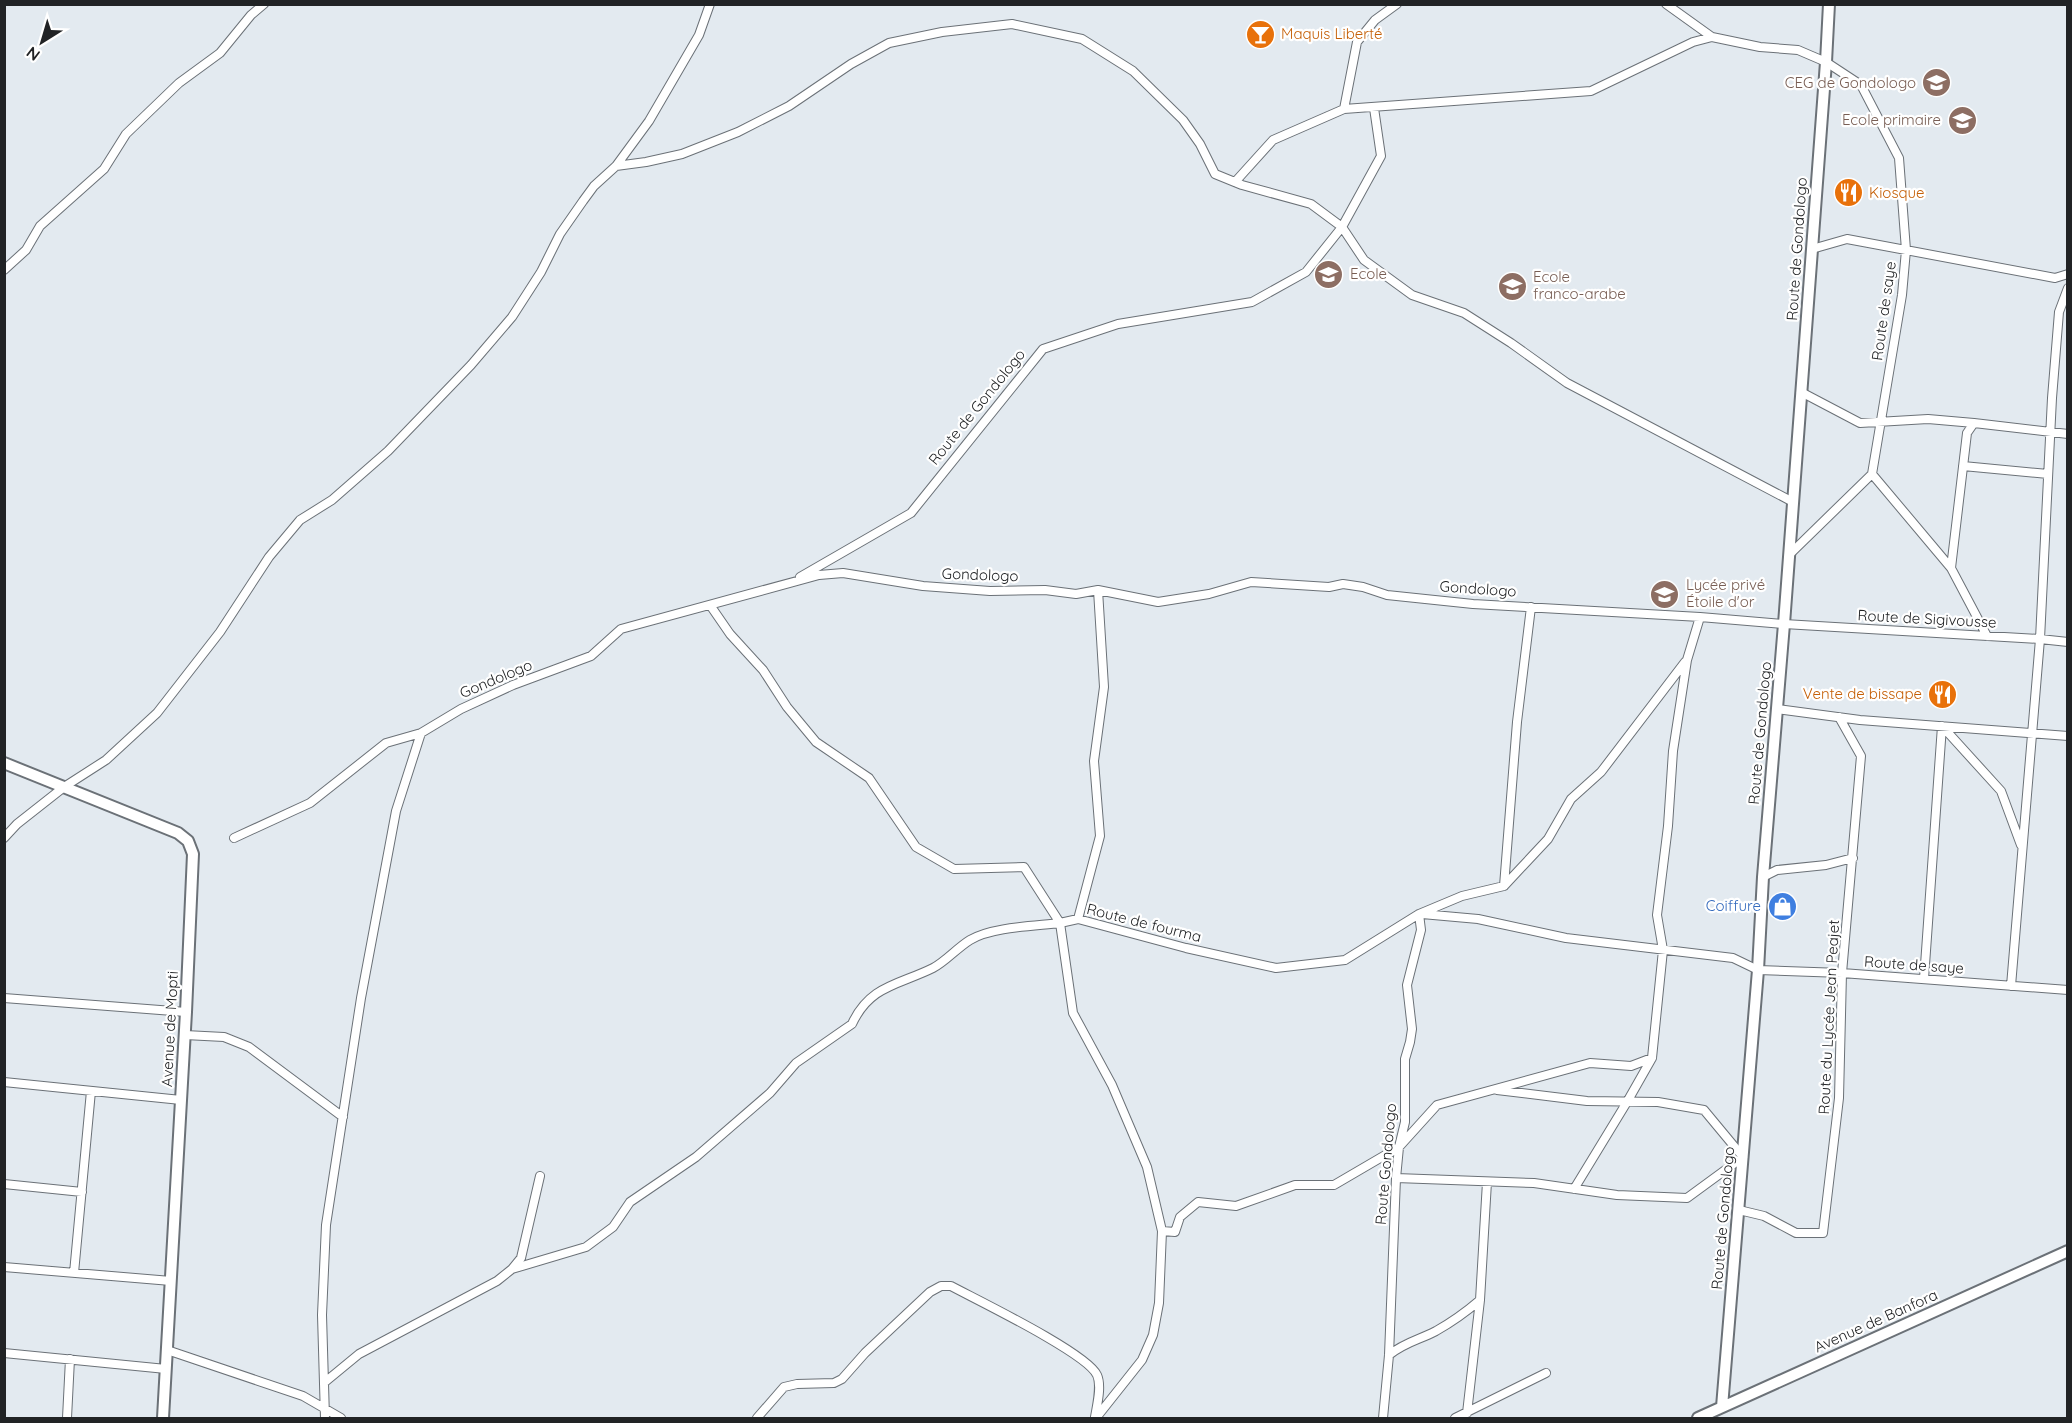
<svg xmlns="http://www.w3.org/2000/svg" width="2072" height="1423" viewBox="0 0 2072 1423" font-family="Quicksand,sans-serif">
  <style>
    .lines { fill: none; stroke-linecap: round; stroke-linejoin: round }
    .street-casing { stroke: #6b7177; stroke-width: 10 }
    .secondary-casing { stroke: #6b7177; stroke-width: 14 }
    .street { stroke: #fff; stroke-width: 8 }
    .secondary { stroke: #fff; stroke-width: 10 }
    .labels { text-anchor: middle; stroke-width: 4.5; stroke-linejoin: round; paint-order: stroke }
    .food-label { font-size: 15px; fill: #c56008; stroke: #fff; text-anchor: start }
    .education-label { font-size: 15px; fill: #785e54; stroke: #fff; text-anchor: start }
    .street-label { font-size: 15px; fill: #212325; stroke: #fff }
    .shop-label { font-size: 15px; fill: #366cbe; stroke: #fff; text-anchor: end }
  </style>
  <rect width="100%" height="100%" fill="#e3eaf0"/>
  <g class="lines">
    <defs>
      <path id="street" d="M1666,4l46,33 48,10 38,3 28,12 35,23 38,73 7,92 -4,45 -30,179 -83,81
        M1344,109l247,-18 102,-49 19,-5
        M616,166l30,-4 36,-8 56,-22 51,-26 62,-42 38,-21 53,-11 70,-8 70,15 51,32 50,49 17,24 15,30 27,11 69,19 31,23 22,33 48,35 52,18 47,30 56,40 226,119
        M1235,182l38,-42 71,-31 13,-67 18,-22 22,-16
        M1812,249l35,-10 208,39 13,-4
        M4,270l22,-20 14,-24 64,-57 22,-35 53,-51 41,-30 31,-38 13,-11
        M1801,392l59,31 68,-4 46,4
        M1963,466l85,8
        M1872,474l79,94
        M800,577l111,-64 132,-164 75,-25 134,-22 54,-30 36,-45 39,-71 -7,-48
        M710,605l20,29 33,36 24,37 29,35 53,36 47,69 38,22 70,-2 36,56 18,-4 108,29 90,20 69,-8 74,-46 43,-18 42,-10 13,-164 14,-115
        M1987,636l-36,-68 16,-135 7,-10 94,11
        M1777,709l83,11 208,16
        M1942,726l59,65 20,54
        M4,838l13,-14 47,-37 42,-27 51,-47 63,-81 49,-75 31,-37 32,-20 56,-49 83,-86 41,-48 29,-45 19,-38 23,-33 11,-15 22,-20 33,-45 50,-86 11,-31
        M234,838l76,-35 76,-60 35,-10 40,-24 52,-24 78,-29 30,-27 198,-54 24,-2 80,13 67,5 55,-1 31,4 22,-4 60,12 51,-8 42,-12 78,5 14,-3 20,3 24,8 86,9 227,13 84,7 256,15 28,3
        M1763,877l14,-7 49,-5 27,-7
        M1504,886l44,-47 23,-40 30,-27 84,-110
        M1422,914l56,5 88,19 167,20 25,12 84,3 226,17
        M1078,919l22,-83 -6,-75 10,-74 -6,-97
        M1924,979l18,-253
        M2011,986l29,-347 12,-241 7,-86 9,-24
        M4,998l182,14
        M185,1035l39,2 25,10 94,70
        M4,1082l177,18
        M1396,1178l138,5 83,12 70,3 56,-41 -39,-47 -46,-8 -71,-1 -90,-11
        M4,1184l78,8
        M1574,1189l53,-87 25,-44
        M1739,1210l25,6 32,17h27l16,-135 3,-125 19,-217 -22,-39
        M1162,1231l13,1 5,-15 18,-15 38,4 59,-21h39l65,-38 38,-42 153,-42 41,3 21,-8 11,-108 -6,-35 11,-89 5,-75 14,-91 13,-43
        M4,1267l167,14
        M512,1269l74,-22 27,-20 17,-25 66,-45 74,-64 26,-30 56,-39c18,-39 47,-39 81,-56 12,-6 24,-20 37,-28 21,-13 65,-14 90,-17l13,90 39,72 35,82 15,64 -3,72 -6,32 -11,25 -46,58
        M74,1273l17,-182
        M167,1350l136,46 38,22
        M4,1353l162,16
        M1389,1355c16,-13 30,-15 47,-24 16,-9 30,-19 44,-31l7,-118
        M325,1382l34,-28 138,-73 15,-12 9,-11 19,-82
        M1467,1413l13,-113
        M67,1418l3,-59
        M325,1418l-3,-103 4,-90 35,-227 35,-187 25,-78
        M757,1418l27,-31 13,-3 37,-1 8,-4 23,-26 65,-61 11,-6h10c26,14 136,67 146,89 5,11 0,30 -2,42
        M1383,1418l6,-63 7,-177 3,-31 6,-25v-63l5,-17 2,-13 -5,-44 14,-55 -2,-16
        M1455,1418l91,-45"/>
      <path id="secondary" d="M4,763l174,70 10,8 5,13 -7,158 -23,406
        M1722,1407l36,-437 5,-93 21,-253 42,-562 3,-58
        M1698,1418l370,-167"/>
    </defs>
    <use href="#street" class="street-casing"/>
    <use href="#secondary" class="secondary-casing"/>
    <use href="#street" class="street"/>
    <use href="#secondary" class="secondary"/>
  </g>
  <defs>
    <symbol id="bar-disc" viewBox="-11 -11 22 22"><circle r="9.5" fill="#e8710a" stroke="#fff"/><path d="M-6-5H6L.8 .8V4.5H3.5V6h-7V4.5H-.8V.8Z" fill="#fff"/></symbol>
    <symbol id="university-disc" viewBox="-11 -11 22 22"><circle r="9.5" fill="#8d6e63" stroke="#fff"/><path d="M0-5L7-2L0 1L-7-2ZM-4 1L0 2.5L4 1V4Q0 6-4 4Z" fill="#fff"/></symbol>
    <symbol id="school-disc" viewBox="-11 -11 22 22"><circle r="9.5" fill="#8d6e63" stroke="#fff"/><path d="M0-5L7-2L0 1L-7-2ZM-4 1L0 2.5L4 1V4Q0 6-4 4Z" fill="#fff"/></symbol>
    <symbol id="restaurant-disc" viewBox="-11 -11 22 22"><circle r="9.5" fill="#e8710a" stroke="#fff"/><path d="M-5-6h1v4h1v-4h1v4h1v-4h1v5L-1.5 .5V6h-2V.5L-5-1ZM5-6V6H3V1.5H1.5Q1.5-4 5-6Z" fill="#fff"/></symbol>
    <symbol id="shop-disc" viewBox="-11 -11 22 22"><circle r="9.5" fill="#3f7fe0" stroke="#fff"/><path d="M-5-2.5h2.3a2.7 3.5 0 0 1 5.4 0H5L5.5 6h-11ZM-1.5-2.5h3a1.5 2.3 0 0 0-3 0Z" fill="#fff"/></symbol>
  </defs>
  <g fill-rule="evenodd">
    <use href="#bar-disc" x="1244" y="18" width="33" height="33"/>
    <use href="#university-disc" x="1920" y="66" width="33" height="33"/>
    <use href="#school-disc" x="1946" y="104" width="33" height="33"/>
    <use href="#restaurant-disc" x="1832" y="176" width="33" height="33"/>
    <use href="#school-disc" x="1312" y="258" width="33" height="33"/>
    <use href="#school-disc" x="1496" y="270" width="33" height="33"/>
    <use href="#university-disc" x="1648" y="578" width="33" height="33"/>
    <use href="#restaurant-disc" x="1926" y="678" width="33" height="33"/>
    <use href="#shop-disc" x="1766" y="890" width="33" height="33"/>
  </g>
  <g class="labels">
    <g class="food-label">
      <text x="1281" y="39">Maquis Liberté</text>
      <text x="1869" y="198">Kiosque</text>
      <text x="1922" y="699" text-anchor="end">Vente de bissape</text>
    </g>
    <g class="education-label">
      <text x="1916" y="88" text-anchor="end">CEG de Gondologo</text>
      <text x="1941" y="125" text-anchor="end">Ecole primaire</text>
      <text x="1350" y="279">Ecole</text>
      <text x="1533" y="282">Ecole<tspan x="1533" dy="17">franco-arabe</tspan></text>
      <text x="1686" y="590">Lycée privé<tspan x="1686" dy="17">Étoile d'or</tspan></text>
    </g>
    <g class="street-label">
      <text transform="translate(1797 249) rotate(-86)" y="5">Route de Gondologo</text>
      <text transform="translate(1884 311) rotate(-82)" y="5">Route de saye</text>
      <text transform="translate(977 407) rotate(-51)" y="5">Route de Gondologo</text>
      <text transform="translate(980 575) rotate(2)" y="5">Gondologo</text>
      <text transform="translate(1478 589) rotate(4)" y="5">Gondologo</text>
      <text transform="translate(1927 619) rotate(3)" y="5">Route de Sigivousse</text>
      <text transform="translate(496 679) rotate(-23)" y="5">Gondologo</text>
      <text transform="translate(1760 733) rotate(-85)" y="5">Route de Gondologo</text>
      <text transform="translate(1144 923) rotate(14)" y="5">Route de fourma</text>
      <text transform="translate(1914 965) rotate(4)" y="5">Route de saye</text>
      <text transform="translate(1829 1017) rotate(-87)" y="5">Route du Lycée Jean Peajet</text>
      <text transform="translate(170 1029) rotate(-87)" y="5">Avenue de Mopti</text>
      <text transform="translate(1386 1164) rotate(-85)" y="5">Route Gondologo</text>
      <text transform="translate(1723 1218) rotate(-85)" y="5">Route de Gondologo</text>
      <text transform="translate(1876 1321) rotate(-24)" y="5">Avenue de Banfora</text>
    </g>
    <g class="shop-label">
      <text x="1761" y="911">Coiffure</text>
    </g>
  </g>
  <rect width="2072" height="1423" fill="none" stroke="#212325" stroke-width="12"/>
  <g transform="translate(42 42) rotate(217)" stroke="#ffffff" stroke-width="4.5" paint-order="stroke">
  <path d="M0-4.5L10 22L0 15L-10 22Z" fill="#212325"/>
  <text y="-9" font-size="16" font-weight="bold" text-anchor="middle" fill="#212325">N</text>
  </g>
</svg>
